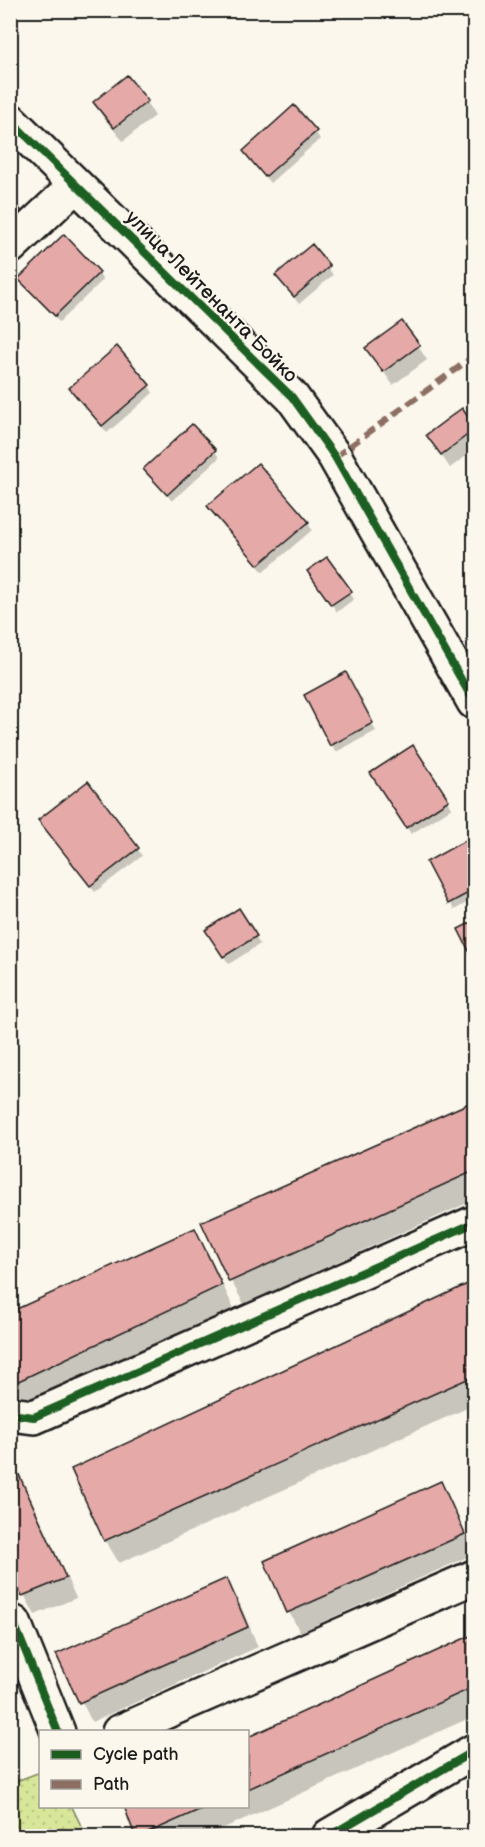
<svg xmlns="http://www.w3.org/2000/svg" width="485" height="1847" viewBox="0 0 485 1847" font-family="'Balsamiq Sans',sans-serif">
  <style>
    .grass { fill: url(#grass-dots); stroke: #7a815a; stroke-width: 1.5 }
    .shadow { fill: #0003 }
    .building { fill: #e5aaa8; stroke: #1c1c1c; stroke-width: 1.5 }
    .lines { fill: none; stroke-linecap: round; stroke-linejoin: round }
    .minor-casing { stroke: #1c1c1c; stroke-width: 38 }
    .minor { stroke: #fbf7ec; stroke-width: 33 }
    .quiet { stroke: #8d6e63; stroke-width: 6; stroke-dasharray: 12 6; stroke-linecap: butt }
    .cycleway-casing { stroke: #fbf7ec; stroke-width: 11 }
    .cycleway { stroke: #1b5e20; stroke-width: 8 }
    .labels { text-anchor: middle; stroke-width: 4.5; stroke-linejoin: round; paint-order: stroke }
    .street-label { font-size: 20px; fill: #1c1c1c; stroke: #fbf7ec }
  </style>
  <defs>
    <pattern id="grass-dots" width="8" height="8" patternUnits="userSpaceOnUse" patternTransform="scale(1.5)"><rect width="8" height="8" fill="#d7e699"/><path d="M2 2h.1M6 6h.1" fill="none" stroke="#b8c583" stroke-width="1.8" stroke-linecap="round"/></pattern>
  </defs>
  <rect width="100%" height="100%" fill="#fbf7ec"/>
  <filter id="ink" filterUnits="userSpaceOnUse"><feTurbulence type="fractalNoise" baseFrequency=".0167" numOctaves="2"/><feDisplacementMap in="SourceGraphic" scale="12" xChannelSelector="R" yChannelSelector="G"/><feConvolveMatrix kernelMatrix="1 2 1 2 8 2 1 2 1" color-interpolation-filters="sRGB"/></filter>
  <g filter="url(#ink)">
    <path class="grass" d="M40,1772v34l32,1 14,29h-75v-53z"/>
    <path class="shadow" d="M95,102h51l9,14 -32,25 -20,-24z
      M315,131l5,8 -50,44 -26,-32z
      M64,237l35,36 4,7 -44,42 -35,-36 -4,-7z
      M312,247l21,28 -34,29 -22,-28z
      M418,346l9,14 -34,25 -26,-36z
      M149,386l4,7 -46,40 -37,-45z
      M461,411l13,17v22l-24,18 -22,-33z
      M215,451l4,7 -47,43 -27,-32z
      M209,507l99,16 4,7 -49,42z
      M327,559l27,40 -17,13 -23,-33z
      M345,674l31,57 -40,21 -4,-7z
      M376,781l71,19 5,8 -41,26z
      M44,828l94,21 4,7 -47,36z
      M465,842l9,16v41l-20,11 -26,-48z
      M255,937l5,7 -31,20 -18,-26z
      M474,1103v97l-230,104 -13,-23 -28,-58z
      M194,1230l14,23 26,56 -224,105v-100z
      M474,1282v123l-355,158 -14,-23 -32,-70z
      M10,1452l66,146 -41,17 -25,-46z
      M441,1483l11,20 22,51 -174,78 -11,-20z
      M227,1580l11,19 20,48 -166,75 -34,-67z
      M474,1636v80l-268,120h-69l-12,-30h123v-67z"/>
    <path class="building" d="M127,75l21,26 -34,27 -21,-26z
      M294,105l23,26 -52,46 -22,-26z
      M10,198l16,18 -16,14z
      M64,234l36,38 -45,44 -37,-37z
      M312,244l18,22 -36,31 -19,-22z
      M402,321l18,24 -37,27 -18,-24z
      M117,346l33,39 -48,41 -33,-38z
      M462,408l12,18v4l-33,25 -15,-20z
      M192,424l24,26 -49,45 -24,-26z
      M258,463l51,59 -51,43 -51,-59z
      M327,557l25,34 -21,14 -24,-34z
      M346,672l27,51 -43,23 -26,-51z
      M413,745l36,55 -43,28 -36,-55z
      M88,781l51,67 -49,38 -52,-66z
      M466,840l8,16v34l-26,14 -22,-42z
      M239,908l18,28 -34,21 -18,-27z
      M474,921v40l-16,-32z
      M474,1101v70l-245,111 -28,-60z
      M195,1228l27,57 -212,100v-73z
      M474,1281v95l-370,165 -33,-72z
      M10,1455l56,123 -44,18 -12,-24z
      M441,1481l24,53 -178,79 -23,-52z
      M227,1578l21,49 -169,76 -23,-49z
      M474,1634v53l-226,102v-52z
      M124,1806h84l-67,30h-6z"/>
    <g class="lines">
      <defs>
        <path id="minor" d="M10,120l282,277 43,60 139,245
          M10,247l66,-62
          M10,1414l24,3 440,-194
          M10,1621l4,2 44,109
          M119,1732l355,-155
          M329,1836l145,-85"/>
      </defs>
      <use href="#minor" class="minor-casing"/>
      <use href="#minor" class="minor"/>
      <path class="quiet" d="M335,457l139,-101"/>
      <defs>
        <path id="cycleway" d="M10,120l282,277 43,60 139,245
          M10,1414l24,3 440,-194
          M10,1621l4,2 44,109
          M329,1836l145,-85"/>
      </defs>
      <use href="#cycleway" class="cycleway-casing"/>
      <use href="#cycleway" class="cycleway"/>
    </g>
  </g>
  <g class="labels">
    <g class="street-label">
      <text transform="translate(212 296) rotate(45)" y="7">улица Лейтенанта Бойко</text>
    </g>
  </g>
  <rect width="485" height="1847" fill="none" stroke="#fbf7ec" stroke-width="36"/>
  <rect x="18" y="18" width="449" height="1811" fill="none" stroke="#1c1c1c" stroke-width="2" filter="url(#ink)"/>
  <rect x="39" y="1730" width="210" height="78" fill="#fbf7ec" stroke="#a29f99" stroke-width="1.5"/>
  <rect x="51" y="1750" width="30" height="9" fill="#1b5e20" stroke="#a29f99" stroke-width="1.5"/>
  <text x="93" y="1760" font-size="18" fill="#1c1c1c">Cycle path</text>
  <rect x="51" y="1780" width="30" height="9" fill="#8d6e63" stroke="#a29f99" stroke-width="1.5"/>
  <text x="93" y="1790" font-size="18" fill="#1c1c1c">Path</text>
</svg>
